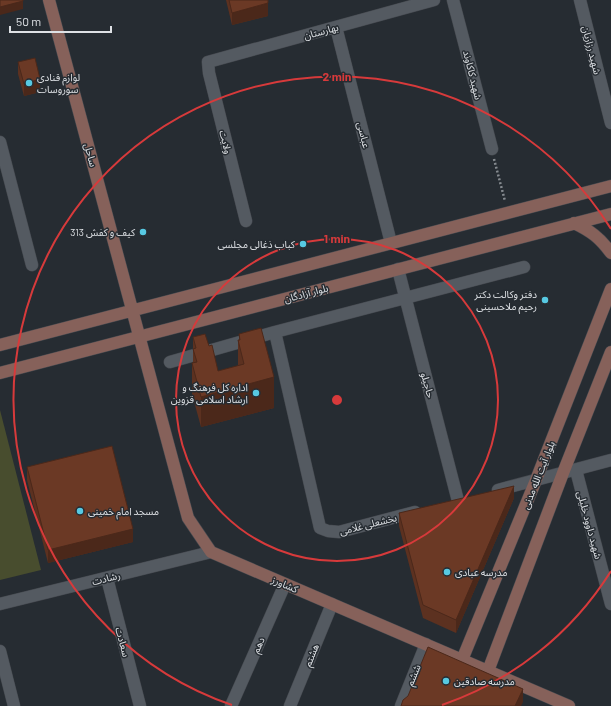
<svg xmlns="http://www.w3.org/2000/svg" width="611" height="706" viewBox="0 0 611 706" font-family="Barlow,'Noto Sans Arabic',sans-serif">
  <style>
    .green { fill: #484d2e }
    .lines { fill: none; stroke-linecap: round; stroke-linejoin: round }
    .street-casing { stroke: #45494f; stroke-width: 13 }
    .secondary-casing { stroke: #45494f; stroke-width: 13 }
    .path { stroke: #868b90; stroke-width: 2.5; stroke-dasharray: 2 2; stroke-linecap: butt }
    .street { stroke: #545a61; stroke-width: 12 }
    .secondary { stroke: #86615a; stroke-width: 12 }
    .wall { fill: #5c3120 }
    .shaded-wall { fill: #4b281a }
    .building { fill: #6b3925; stroke: #4b281a }
    .ring { fill: none; stroke: #d73a3b; stroke-width: 2 }
    .poi-dot { fill: #57c9e2; stroke: #262c32; stroke-width: 1.5 }
    .labels { text-anchor: middle; stroke-width: 3; stroke-linejoin: round; paint-order: stroke }
    .street-label { font-size: 10px; fill: #dee1e5; stroke: #262c32 }
    .poi-label { font-size: 10px; fill: #dee1e5; stroke: #262c32; text-anchor: start }
    .centre { fill: #d73a3b; stroke: #262c32; stroke-width: 2 }
    .ring-label { font-size: 12px; text-anchor: middle; font-weight: bold; fill: #d73a3b; stroke: #262c32; stroke-width: 3; stroke-linejoin: round; paint-order: stroke }
  </style>
  <rect width="100%" height="100%" fill="#262c32"/>
  <path class="green" d="M0,410l41,160 -41,10z"/>
  <g class="lines">
    <defs>
      <path id="street" d="M453,0l39,149
        M580,0l31,123
        M336,27l55,216
        M0,142l32,123
        M246,221l-37,-148 -1,-11 226,-62
        M398,269l60,232
        M275,332l45,196 8,3 11,1 76,-20
        M170,362l105,-30 249,-65
        M576,470l35,134
        M498,490l113,-30
        M107,578l33,128
        M0,604l211,-52
        M0,651l14,55
        M231,706l54,-122
        M290,706l42,-102
        M401,706l25,-62"/>
      <path id="secondary" d="M49,0l139,518 23,34 358,154
        M574,223c17,8 26,15 37,30
        M0,345l611,-159
        M0,373l611,-159
        M462,660l74,-180 75,-191
        M488,671l75,-198 48,-121"/>
    </defs>
    <use href="#street" class="street-casing"/>
    <use href="#secondary" class="secondary-casing"/>
    <path class="path" d="M494,159l11,42"/>
    <use href="#street" class="street"/>
    <use href="#secondary" class="secondary"/>
  </g>
  <path class="wall" d="M226,0h42v16l-36,9z
    M18,62l22,30 -16,4 -6,-22z
    M239,334l35,74 -73,19 -9,-33v-31h1v-26l16,9 9,25 20,-5v-26h1z
    M27,467l106,75 -85,21 -21,-83z
    M514,498l-58,135 -33,-15 -24,-92v-13z"/>
  <path class="shaded-wall" d="M23,1v8l-23,6v-8z
    M268,3v13l-36,9v-12z
    M40,79v13l-16,4v-12z
    M274,377v31l-73,19v-30z
    M514,486v12l-58,135v-13z
    M133,529v13l-85,21v-13z
    M523,689v13l-2,4h-6z"/>
  <path class="building" d="M0,0h23v1l-23,6z
    M229,0h39v3l-36,10z
    M35,58l5,21 -16,5 -6,-22z
    M261,328l13,49 -73,20 -9,-34 5,-1 -4,-13 3,-1 -3,-11 12,-3 4,12 3,-1 6,26 26,-7 -6,-24h2l-1,-6z
    M112,446l21,83 -85,21 -21,-83z
    M514,486l-58,134 -33,-15 -24,-92z
    M428,647l95,42 -8,17h-114l2,-6 5,-4z"/>
  <g class="ring">
    <circle cx="337" cy="400" r="161"/>
    <path d="M611 571A323 323 0 0 1 442 705M232 705A323 323 0 1 1 611 229"/>
  </g>
  <g class="poi-dot">
    <circle cx="29" cy="83" r="4"/>
    <circle cx="143" cy="232" r="4"/>
    <circle cx="303" cy="244" r="4"/>
    <circle cx="545" cy="300" r="4"/>
    <circle cx="256" cy="393" r="4"/>
    <circle cx="80" cy="511" r="4"/>
    <circle cx="447" cy="572" r="4"/>
    <circle cx="446" cy="681" r="4"/>
  </g>
  <g class="labels">
    <g class="street-label">
      <text transform="translate(321 31) rotate(-15)" y="4">بهارستان</text>
      <text transform="translate(592 50) rotate(76)" y="4">شهید رزازیان</text>
      <text transform="translate(473 75) rotate(76)" y="4">شهید کاکاوند</text>
      <text transform="translate(364 135) rotate(76)" y="4">عباسی</text>
      <text transform="translate(226 142) rotate(76)" y="4">ولایت</text>
      <text transform="translate(91 155) rotate(75)" y="4">ساحل</text>
      <text transform="translate(306 293) rotate(-15)" y="4">بلوار آزادگان</text>
      <text transform="translate(428 385) rotate(75)" y="4">حاجیلو</text>
      <text transform="translate(538 475) rotate(-68)" y="4">بلوار آیت الله مدنی</text>
      <text transform="translate(368 524) rotate(-14)" y="4">بخشعلی غلامی</text>
      <text transform="translate(590 525) rotate(75)" y="4">شهید داوود خلیلی</text>
      <text transform="translate(106 578) rotate(-14)" y="4">رشادت</text>
      <text transform="translate(285 584) rotate(23)" y="4">کشاورز</text>
      <text transform="translate(123 642) rotate(75)" y="4">سعادت</text>
      <text transform="translate(258 645) rotate(-66)" y="4">دهم</text>
      <text transform="translate(311 655) rotate(-68)" y="4">هشتم</text>
      <text transform="translate(413 675) rotate(-68)" y="4">ششم</text>
    </g>
    <g class="poi-label">
      <text x="37" y="81">لوازم قنادی<tspan x="37" dy="12">سوروسات</tspan></text>
      <text x="135" y="236" text-anchor="end">کیف و کفش 313</text>
      <text x="295" y="248" text-anchor="end">کباب ذغالی مجلسی</text>
      <text x="537" y="298" text-anchor="end">دفتر وکالت دکتر<tspan x="537" dy="12">رحیم ملاحسینی</tspan></text>
      <text x="248" y="391" text-anchor="end">اداره کل فرهنگ و<tspan x="248" dy="12">ارشاد اسلامی قزوین</tspan></text>
      <text x="88" y="515">مسجد امام خمینی</text>
      <text x="455" y="576">مدرسه عبادی</text>
      <text x="454" y="685">مدرسه صادقین</text>
    </g>
  </g>
  <circle cx="337" cy="400" r="6" class="centre"/>
  <g class="ring-label">
    <text x="337" y="81">2 min</text>
    <text x="337" y="243">1 min</text>
  </g>
  <path d="M10 26v6h101v-6" fill="none" stroke="#dee1e5" stroke-width="2"/>
  <text x="16" y="26" font-size="12" fill="#dee1e5" stroke="#262c32" stroke-width="3" paint-order="stroke">50 m</text>
</svg>
